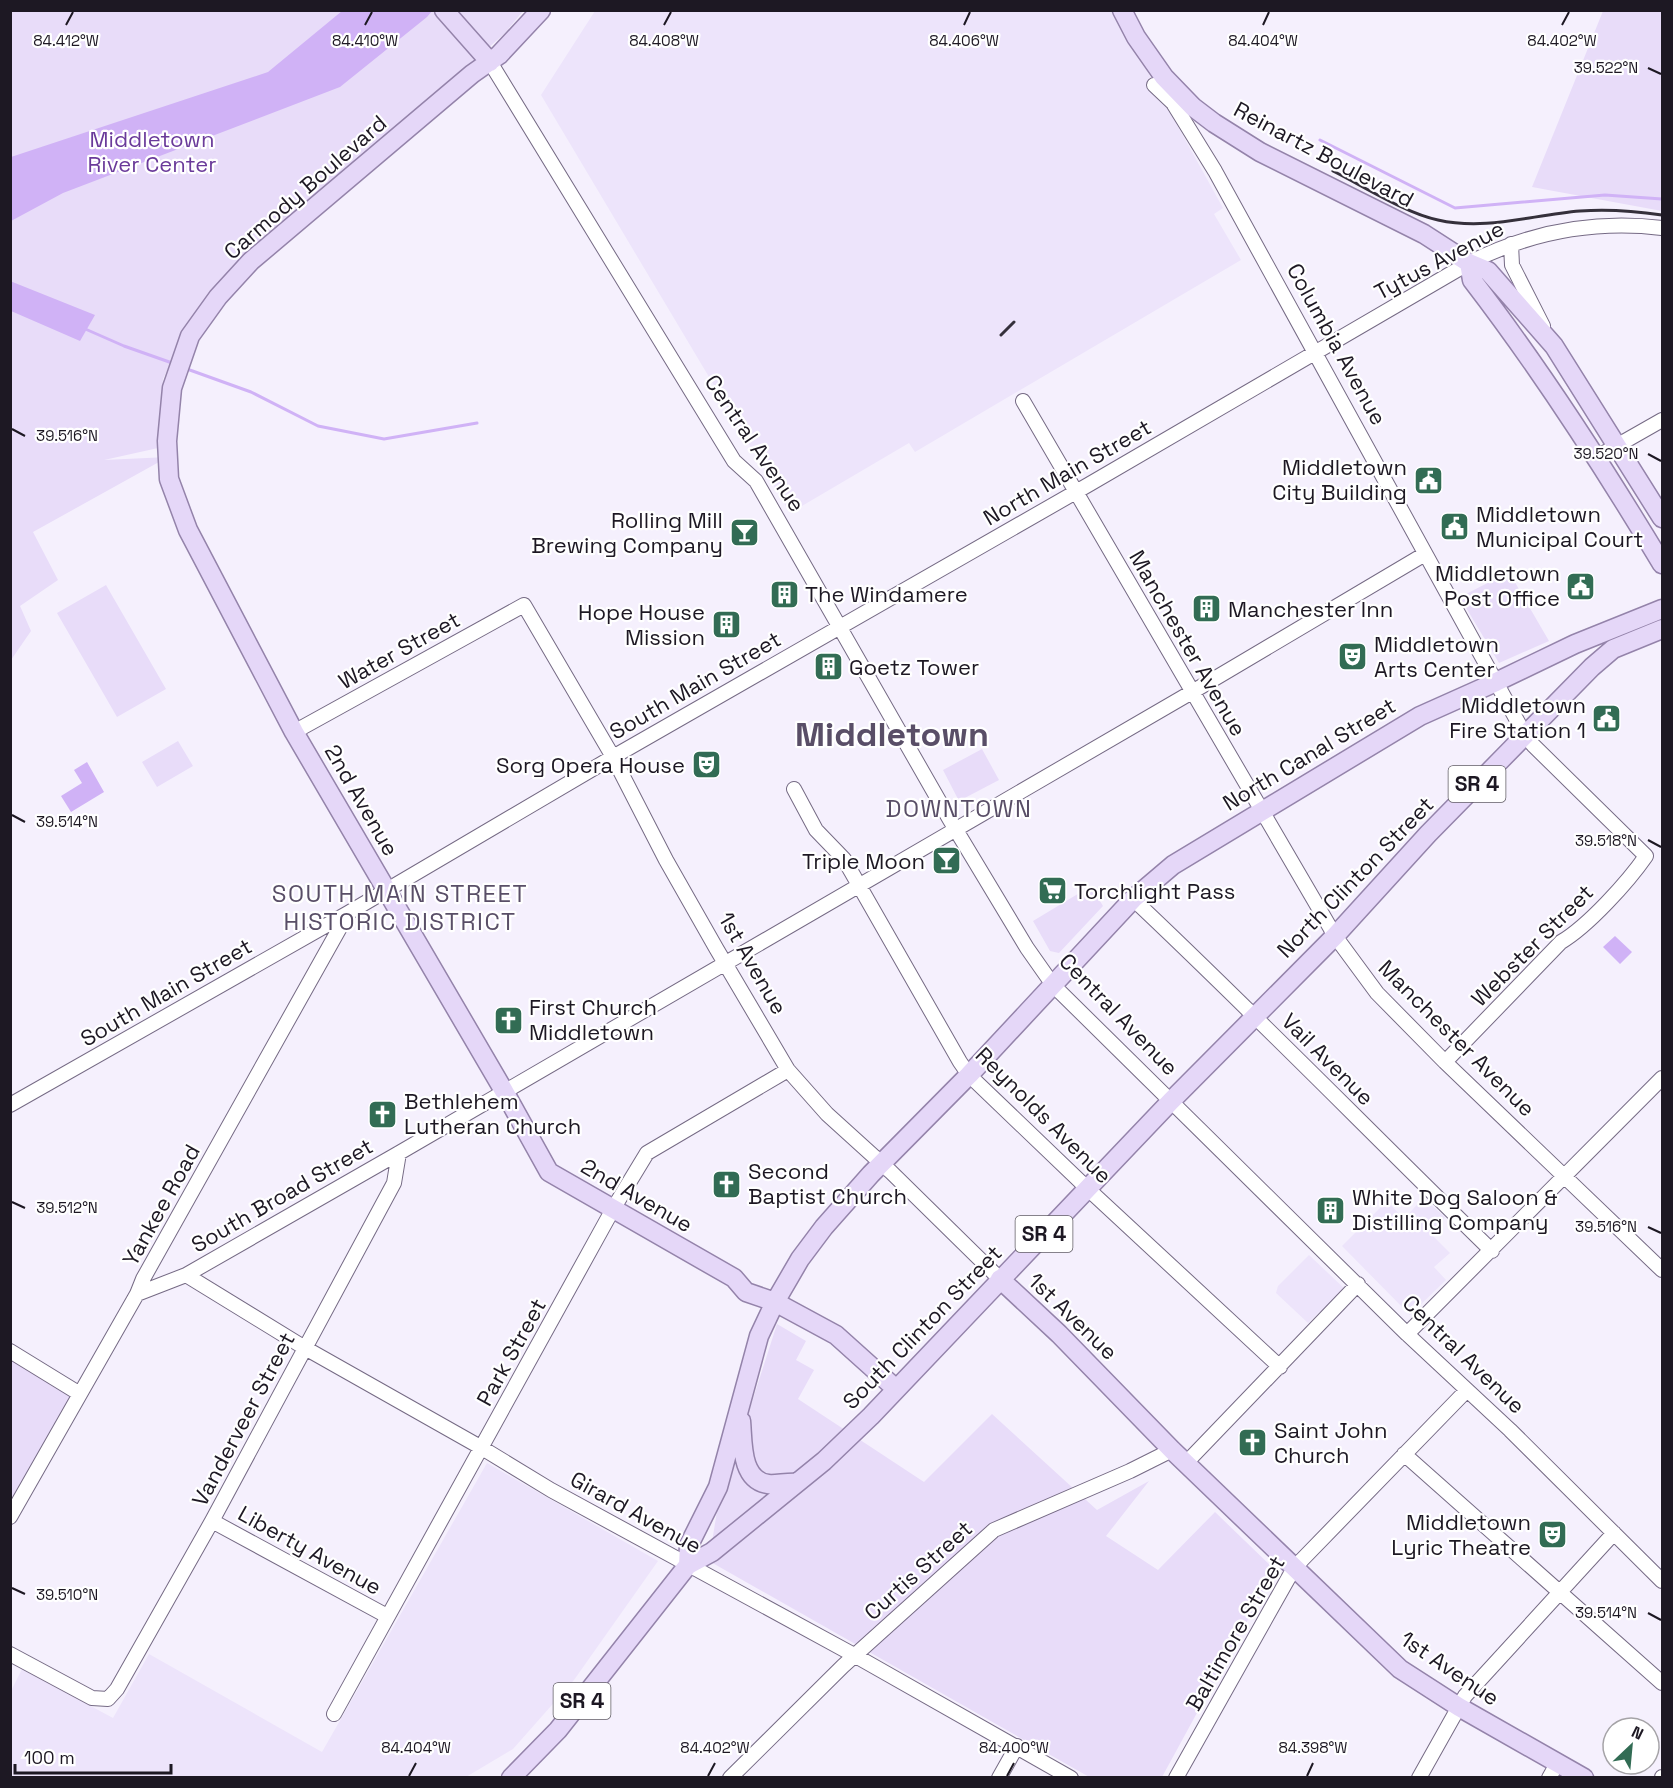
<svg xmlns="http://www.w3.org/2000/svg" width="1673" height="1788" viewBox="0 0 1673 1788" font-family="'Space Grotesk',sans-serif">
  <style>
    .built { fill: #ede4fb }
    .green { fill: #e8dcf9 }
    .water { fill: #d0b2f6 }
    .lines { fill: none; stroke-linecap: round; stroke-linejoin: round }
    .stream { stroke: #d0b2f6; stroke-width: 3 }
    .minor-casing { stroke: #756a84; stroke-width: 16 }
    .major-casing { stroke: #9483aa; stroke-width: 21 }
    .minor { stroke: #fff; stroke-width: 14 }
    .major { stroke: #e5d7f8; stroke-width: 18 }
    .rail { stroke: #35303b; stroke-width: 3 }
    .ticks { fill: none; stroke: #1d1823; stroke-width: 2 }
    .labels { text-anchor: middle; stroke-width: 4.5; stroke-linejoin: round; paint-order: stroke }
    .shield { fill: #fff; stroke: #615d65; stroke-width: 1.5 }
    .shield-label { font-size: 21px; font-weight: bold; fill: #1d1823 }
    .park-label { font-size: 22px; fill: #6a3a9a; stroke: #fff }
    .street-label { font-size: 22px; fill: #1d1823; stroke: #fff }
    .poi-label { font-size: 22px; fill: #1d1823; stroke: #fff; text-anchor: start }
    .neighbourhood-label { font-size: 24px; letter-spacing: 1.5px; fill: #594e67; stroke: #fff }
    .town-label { font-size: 34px; font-weight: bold; fill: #594e67; stroke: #fff }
    .ticks-label { font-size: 15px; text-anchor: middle; fill: #1d1823; stroke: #fff; stroke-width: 4.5; stroke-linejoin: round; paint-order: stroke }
  </style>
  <rect width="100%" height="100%" fill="#f5f0fd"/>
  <path class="built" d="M595,11h519l109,197 -9,6 27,46 -326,192 -6,-9 -119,70 -249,-418z
    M1423,1198l22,19 -15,16 20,20 -16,14 12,13 -36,35 -68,-69 45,-45 17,18z
    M1309,1255l37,35 -21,23 -6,-1 -11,11 -32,-30 2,-7z
    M487,1463l171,98 -84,119 -61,69 -47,28h-455v-86l11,-22 91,49 36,-64 173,98z"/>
  <path class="green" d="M11,11h512l-18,22 -97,86 -172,147 -43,49 -30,64 -5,69 -54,12 64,-3 -135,75 25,48 -38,26 11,25 -20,29z
    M1603,11h59v200l-130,-24z
    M1509,572l40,69 -50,22 -37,-62 4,-7z
    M106,585l60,104 -49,28 -60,-104z
    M178,741l15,25 -36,21 -15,-25z
    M982,749l17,31 -40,21 -16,-31z
    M1091,886l12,20 -44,47 -9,-2 -17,-30z
    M777,1324l29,17 -10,19 18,10 -16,29 126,83 68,-68 105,96 52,-29 -43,55 52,34 57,-58 60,58 -113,207 -71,1 -382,-217 8,-50z
    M11,1351l69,43 -69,123z"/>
  <path class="water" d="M342,11h90l-5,6 -87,70 -277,106 -52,28v-64l257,-85z
    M10,281l85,34 -15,26 -69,-30z
    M87,762l17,30 -33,20 -10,-16 21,-13 -8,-13z
    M1615,936l17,16 -12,12 -17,-17z"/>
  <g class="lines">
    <path class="stream" d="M1320,140l135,68 150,-13 57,4
      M83,328l41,18 51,18
      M187,369l64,23 67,34 66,13 93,-16"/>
    <defs>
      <path id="minor" d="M490,62l244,399 22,20 194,339 77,128 26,37 354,349 103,96 152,151
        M1154,85l19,18 42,68 310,564 8,10 113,111c-18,26 -58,70 -85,86l-116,120
        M1511,244l1,21 31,61
        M1023,401l312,535 42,57 68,69 217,208
        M1597,457l65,-37
        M294,732l230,-127 89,152 53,103 50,88 72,122 39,44 64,58 109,107
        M794,789l22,41 28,29 116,203 9,13 119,114 192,178
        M1133,899c122,115 239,235 359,352
        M10,1105l338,-192 265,-156 475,-272 381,-222c61,-31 126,-43 193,-35
        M186,1275l119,73 177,100 69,42 303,165 217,123
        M137,1294l49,-19 213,-122 793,-461 233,-138
        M1407,1334l255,-256
        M10,1351l70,43
        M1404,1454l258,229
        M1186,1463l172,-179
        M10,1517l127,-223 6,-15 204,-364
        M212,1521l175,95
        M10,1654l82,44 16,1 9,-10 95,-168 182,-338 5,-30
        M334,1714l279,-505 34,-56 141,-83
        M730,1778l113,-112 151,-136 136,-59 42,-21
        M999,1778l18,-32
        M1176,1778l118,-210 173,-178
        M1419,1778l46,-82 149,-163
        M1549,1778l9,-16
        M1662,1778v-1"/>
      <path id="major" d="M444,10l46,52
        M541,10l-42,45 -27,19 -221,187 -33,36 -28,39 -18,52 -5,53 2,38 19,51 106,202 210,359 45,81 185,106 12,14 29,10 61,33 59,53
        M1122,10l14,27 28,40 29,30 21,16 46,29 164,82 45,29 19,8 66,75 108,172
        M1469,263l3,17c70,91 131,186 190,284
        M1000,1279l59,55 113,116 228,219 59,38 125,71
        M741,1421c2,20 -1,59 27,63 7,1 20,-2 29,-1
        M688,1565l24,-13 112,-91 47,-45 300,-315 164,-165 93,-102 164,-167 21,-18 49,-20
        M511,1778l47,-48 130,-165 1,-20 29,-58 41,-151 16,-34 25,-43 24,-32 47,-53 98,-99 164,-176 40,-34 247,-149 76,-34 79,-38 87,-35"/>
    </defs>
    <use href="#minor" class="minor-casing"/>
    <use href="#major" class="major-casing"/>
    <use href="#minor" class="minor"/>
    <use href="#major" class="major"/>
    <path class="rail" d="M1333,171c30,15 74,43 105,49 48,11 93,-5 142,-9 27,-2 55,0 82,4
      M1001,335l13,-13"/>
  </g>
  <path class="ticks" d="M66,25l7,-13M365,25l7,-13M664,25l7,-13M964,25l6,-13M1263,25l6,-13M1562,25l7,-13M1648,68l13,6M12,429l13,7M1648,454l13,7M12,815l13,7M1648,840l13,7M12,1202l13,6M1648,1227l13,6M12,1588l13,6M1648,1613l13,7M409,1776l7,-13M708,1776l7,-13M1007,1776l7,-13M1307,1776l6,-13"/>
  <defs>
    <symbol id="civic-square" viewBox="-11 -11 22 22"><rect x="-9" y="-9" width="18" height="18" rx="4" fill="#326c54" stroke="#fff"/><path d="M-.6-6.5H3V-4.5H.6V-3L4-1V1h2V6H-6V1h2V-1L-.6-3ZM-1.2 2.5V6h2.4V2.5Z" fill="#fff"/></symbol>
    <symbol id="bar-square" viewBox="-11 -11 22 22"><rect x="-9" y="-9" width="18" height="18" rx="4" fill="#326c54" stroke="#fff"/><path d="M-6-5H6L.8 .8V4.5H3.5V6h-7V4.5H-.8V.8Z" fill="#fff"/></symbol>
    <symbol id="building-square" viewBox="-11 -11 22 22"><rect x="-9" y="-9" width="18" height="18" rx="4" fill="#326c54" stroke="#fff"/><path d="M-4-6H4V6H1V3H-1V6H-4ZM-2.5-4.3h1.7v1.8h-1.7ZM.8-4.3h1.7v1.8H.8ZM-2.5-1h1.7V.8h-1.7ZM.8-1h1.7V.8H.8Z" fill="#fff"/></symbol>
    <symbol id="theatre-square" viewBox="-11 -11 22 22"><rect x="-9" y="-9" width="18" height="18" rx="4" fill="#326c54" stroke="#fff"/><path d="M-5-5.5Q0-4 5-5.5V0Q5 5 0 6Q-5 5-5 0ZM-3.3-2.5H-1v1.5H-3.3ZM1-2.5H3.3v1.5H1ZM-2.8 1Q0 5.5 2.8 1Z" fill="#fff"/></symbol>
    <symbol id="supermarket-square" viewBox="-11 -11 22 22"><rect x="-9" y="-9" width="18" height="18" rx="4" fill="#326c54" stroke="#fff"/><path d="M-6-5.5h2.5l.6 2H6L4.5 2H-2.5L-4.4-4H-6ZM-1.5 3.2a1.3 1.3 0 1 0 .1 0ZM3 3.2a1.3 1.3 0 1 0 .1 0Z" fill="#fff"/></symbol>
    <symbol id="church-square" viewBox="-11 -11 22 22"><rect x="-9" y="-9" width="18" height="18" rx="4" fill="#326c54" stroke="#fff"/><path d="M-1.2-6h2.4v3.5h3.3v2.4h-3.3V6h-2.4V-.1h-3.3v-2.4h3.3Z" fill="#fff"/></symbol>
  </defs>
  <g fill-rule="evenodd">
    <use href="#civic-square" x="1412" y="464" width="33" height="33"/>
    <use href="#civic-square" x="1438" y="510" width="33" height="33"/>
    <use href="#bar-square" x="728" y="516" width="33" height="33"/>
    <use href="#civic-square" x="1564" y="570" width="33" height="33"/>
    <use href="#building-square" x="768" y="578" width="33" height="33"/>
    <use href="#building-square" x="1190" y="592" width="33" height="33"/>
    <use href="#building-square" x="710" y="608" width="33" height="33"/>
    <use href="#theatre-square" x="1336" y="640" width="33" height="33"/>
    <use href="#building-square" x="812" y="650" width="33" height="33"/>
    <use href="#civic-square" x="1590" y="702" width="33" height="33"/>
    <use href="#theatre-square" x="690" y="748" width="33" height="33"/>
    <use href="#bar-square" x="930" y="844" width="33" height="33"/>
    <use href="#supermarket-square" x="1036" y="874" width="33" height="33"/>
    <use href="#church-square" x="492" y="1004" width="33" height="33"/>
    <use href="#church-square" x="366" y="1098" width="33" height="33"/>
    <use href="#church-square" x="710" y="1168" width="33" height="33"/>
    <use href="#building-square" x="1314" y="1194" width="33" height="33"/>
    <use href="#church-square" x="1236" y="1426" width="33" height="33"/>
    <use href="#theatre-square" x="1536" y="1518" width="33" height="33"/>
  </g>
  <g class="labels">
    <g class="shield">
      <rect x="1448.5" y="766" width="57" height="36" rx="4.5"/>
      <rect x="1015.5" y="1216" width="57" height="36" rx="4.5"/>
      <rect x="553.5" y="1683" width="57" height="36" rx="4.5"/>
    </g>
    <g class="shield-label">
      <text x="1477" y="791">SR 4</text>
      <text x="1044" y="1241">SR 4</text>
      <text x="582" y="1708">SR 4</text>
    </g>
    <g class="park-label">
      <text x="152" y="147">Middletown<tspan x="152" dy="25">River Center</tspan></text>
    </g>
    <g class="street-label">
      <text transform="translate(1324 154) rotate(28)" y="8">Reinartz Boulevard</text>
      <text transform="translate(305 187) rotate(-41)" y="8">Carmody Boulevard</text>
      <text transform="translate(1439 260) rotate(-28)" y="8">Tytus Avenue</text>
      <text transform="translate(1337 344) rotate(61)" y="8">Columbia Avenue</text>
      <text transform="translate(755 443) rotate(56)" y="8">Central Avenue</text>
      <text transform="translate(1067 472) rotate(-30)" y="8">North Main Street</text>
      <text transform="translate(1188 643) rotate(60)" y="8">Manchester Avenue</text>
      <text transform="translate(399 650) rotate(-29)" y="8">Water Street</text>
      <text transform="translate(695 685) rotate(-30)" y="8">South Main Street</text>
      <text transform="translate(1309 754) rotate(-31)" y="8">North Canal Street</text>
      <text transform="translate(362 800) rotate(60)" y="8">2nd Avenue</text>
      <text transform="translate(1355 877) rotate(-46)" y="8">North Clinton Street</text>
      <text transform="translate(1532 945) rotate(-45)" y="8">Webster Street</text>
      <text transform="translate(753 963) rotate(60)" y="8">1st Avenue</text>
      <text transform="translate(166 992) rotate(-30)" y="8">South Main Street</text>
      <text transform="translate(1119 1014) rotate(46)" y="8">Central Avenue</text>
      <text transform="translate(1457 1038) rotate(45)" y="8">Manchester Avenue</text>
      <text transform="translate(1328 1059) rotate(45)" y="8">Vail Avenue</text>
      <text transform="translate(1044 1115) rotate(45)" y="8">Reynolds Avenue</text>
      <text transform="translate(282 1195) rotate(-30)" y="8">South Broad Street</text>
      <text transform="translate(637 1195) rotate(30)" y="8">2nd Avenue</text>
      <text transform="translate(161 1205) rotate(-61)" y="8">Yankee Road</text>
      <text transform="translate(1073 1316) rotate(44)" y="8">1st Avenue</text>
      <text transform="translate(922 1327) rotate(-46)" y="8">South Clinton Street</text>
      <text transform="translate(511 1352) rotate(-61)" y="8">Park Street</text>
      <text transform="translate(1464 1354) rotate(44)" y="8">Central Avenue</text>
      <text transform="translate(243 1419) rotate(-62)" y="8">Vanderveer Street</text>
      <text transform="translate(636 1512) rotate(29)" y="8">Girard Avenue</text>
      <text transform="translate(310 1550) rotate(29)" y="8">Liberty Avenue</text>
      <text transform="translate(918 1570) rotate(-42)" y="8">Curtis Street</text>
      <text transform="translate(1235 1633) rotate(-60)" y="8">Baltimore Street</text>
      <text transform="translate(1450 1668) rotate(34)" y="8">1st Avenue</text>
    </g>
    <g class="poi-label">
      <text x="1407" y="475" text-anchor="end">Middletown<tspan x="1407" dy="25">City Building</tspan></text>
      <text x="1476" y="522">Middletown<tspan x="1476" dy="25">Municipal Court</tspan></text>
      <text x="723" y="528" text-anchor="end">Rolling Mill<tspan x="723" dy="25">Brewing Company</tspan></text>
      <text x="1560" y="581" text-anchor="end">Middletown<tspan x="1560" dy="25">Post Office</tspan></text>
      <text x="805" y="602">The Windamere</text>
      <text x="1228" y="617">Manchester Inn</text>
      <text x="705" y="620" text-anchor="end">Hope House<tspan x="705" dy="25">Mission</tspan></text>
      <text x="1374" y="652">Middletown<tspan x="1374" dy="25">Arts Center</tspan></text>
      <text x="849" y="675">Goetz Tower</text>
      <text x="1586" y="713" text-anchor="end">Middletown<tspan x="1586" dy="25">Fire Station 1</tspan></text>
      <text x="685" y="773" text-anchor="end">Sorg Opera House</text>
      <text x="925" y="869" text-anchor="end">Triple Moon</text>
      <text x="1074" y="899">Torchlight Pass</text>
      <text x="529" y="1015">First Church<tspan x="529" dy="25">Middletown</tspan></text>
      <text x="404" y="1109">Bethlehem<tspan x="404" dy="25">Lutheran Church</tspan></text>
      <text x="748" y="1179">Second<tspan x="748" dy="25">Baptist Church</tspan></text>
      <text x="1352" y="1205">White Dog Saloon &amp;<tspan x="1352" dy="25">Distilling Company</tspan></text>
      <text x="1274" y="1438">Saint John<tspan x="1274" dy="25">Church</tspan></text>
      <text x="1531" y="1530" text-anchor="end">Middletown<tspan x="1531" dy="25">Lyric Theatre</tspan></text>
    </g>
    <g class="neighbourhood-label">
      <text x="959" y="817">DOWNTOWN</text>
      <text x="400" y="902">SOUTH MAIN STREET<tspan x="400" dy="28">HISTORIC DISTRICT</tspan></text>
    </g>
    <g class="town-label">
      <text x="892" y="746">Middletown</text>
    </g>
  </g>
  <g class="ticks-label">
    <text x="66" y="46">84.412°W</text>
    <text x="365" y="46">84.410°W</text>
    <text x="664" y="46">84.408°W</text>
    <text x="964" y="46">84.406°W</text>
    <text x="1263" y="46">84.404°W</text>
    <text x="1562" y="46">84.402°W</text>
    <text x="1606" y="73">39.522°N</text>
    <text x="67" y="441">39.516°N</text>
    <text x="1606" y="459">39.520°N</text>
    <text x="67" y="827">39.514°N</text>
    <text x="1606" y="846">39.518°N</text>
    <text x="67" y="1213">39.512°N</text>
    <text x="1606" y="1232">39.516°N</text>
    <text x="67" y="1600">39.510°N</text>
    <text x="1606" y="1618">39.514°N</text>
    <text x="416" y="1753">84.404°W</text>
    <text x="715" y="1753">84.402°W</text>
    <text x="1014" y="1753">84.400°W</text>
    <text x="1313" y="1753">84.398°W</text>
  </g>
  <rect width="1673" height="1788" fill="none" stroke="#1d1823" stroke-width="24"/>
  <g transform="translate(1631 1746) rotate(26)"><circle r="28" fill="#ffffff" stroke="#a5a3a7" stroke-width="1.5"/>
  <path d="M0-4.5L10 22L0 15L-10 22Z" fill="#326c54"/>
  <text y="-9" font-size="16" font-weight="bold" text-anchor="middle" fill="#1d1823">N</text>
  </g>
  <path d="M15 1764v9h156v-9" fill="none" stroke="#1d1823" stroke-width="3"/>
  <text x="24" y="1764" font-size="18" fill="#1d1823" stroke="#ffffff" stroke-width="4.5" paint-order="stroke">100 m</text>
</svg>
